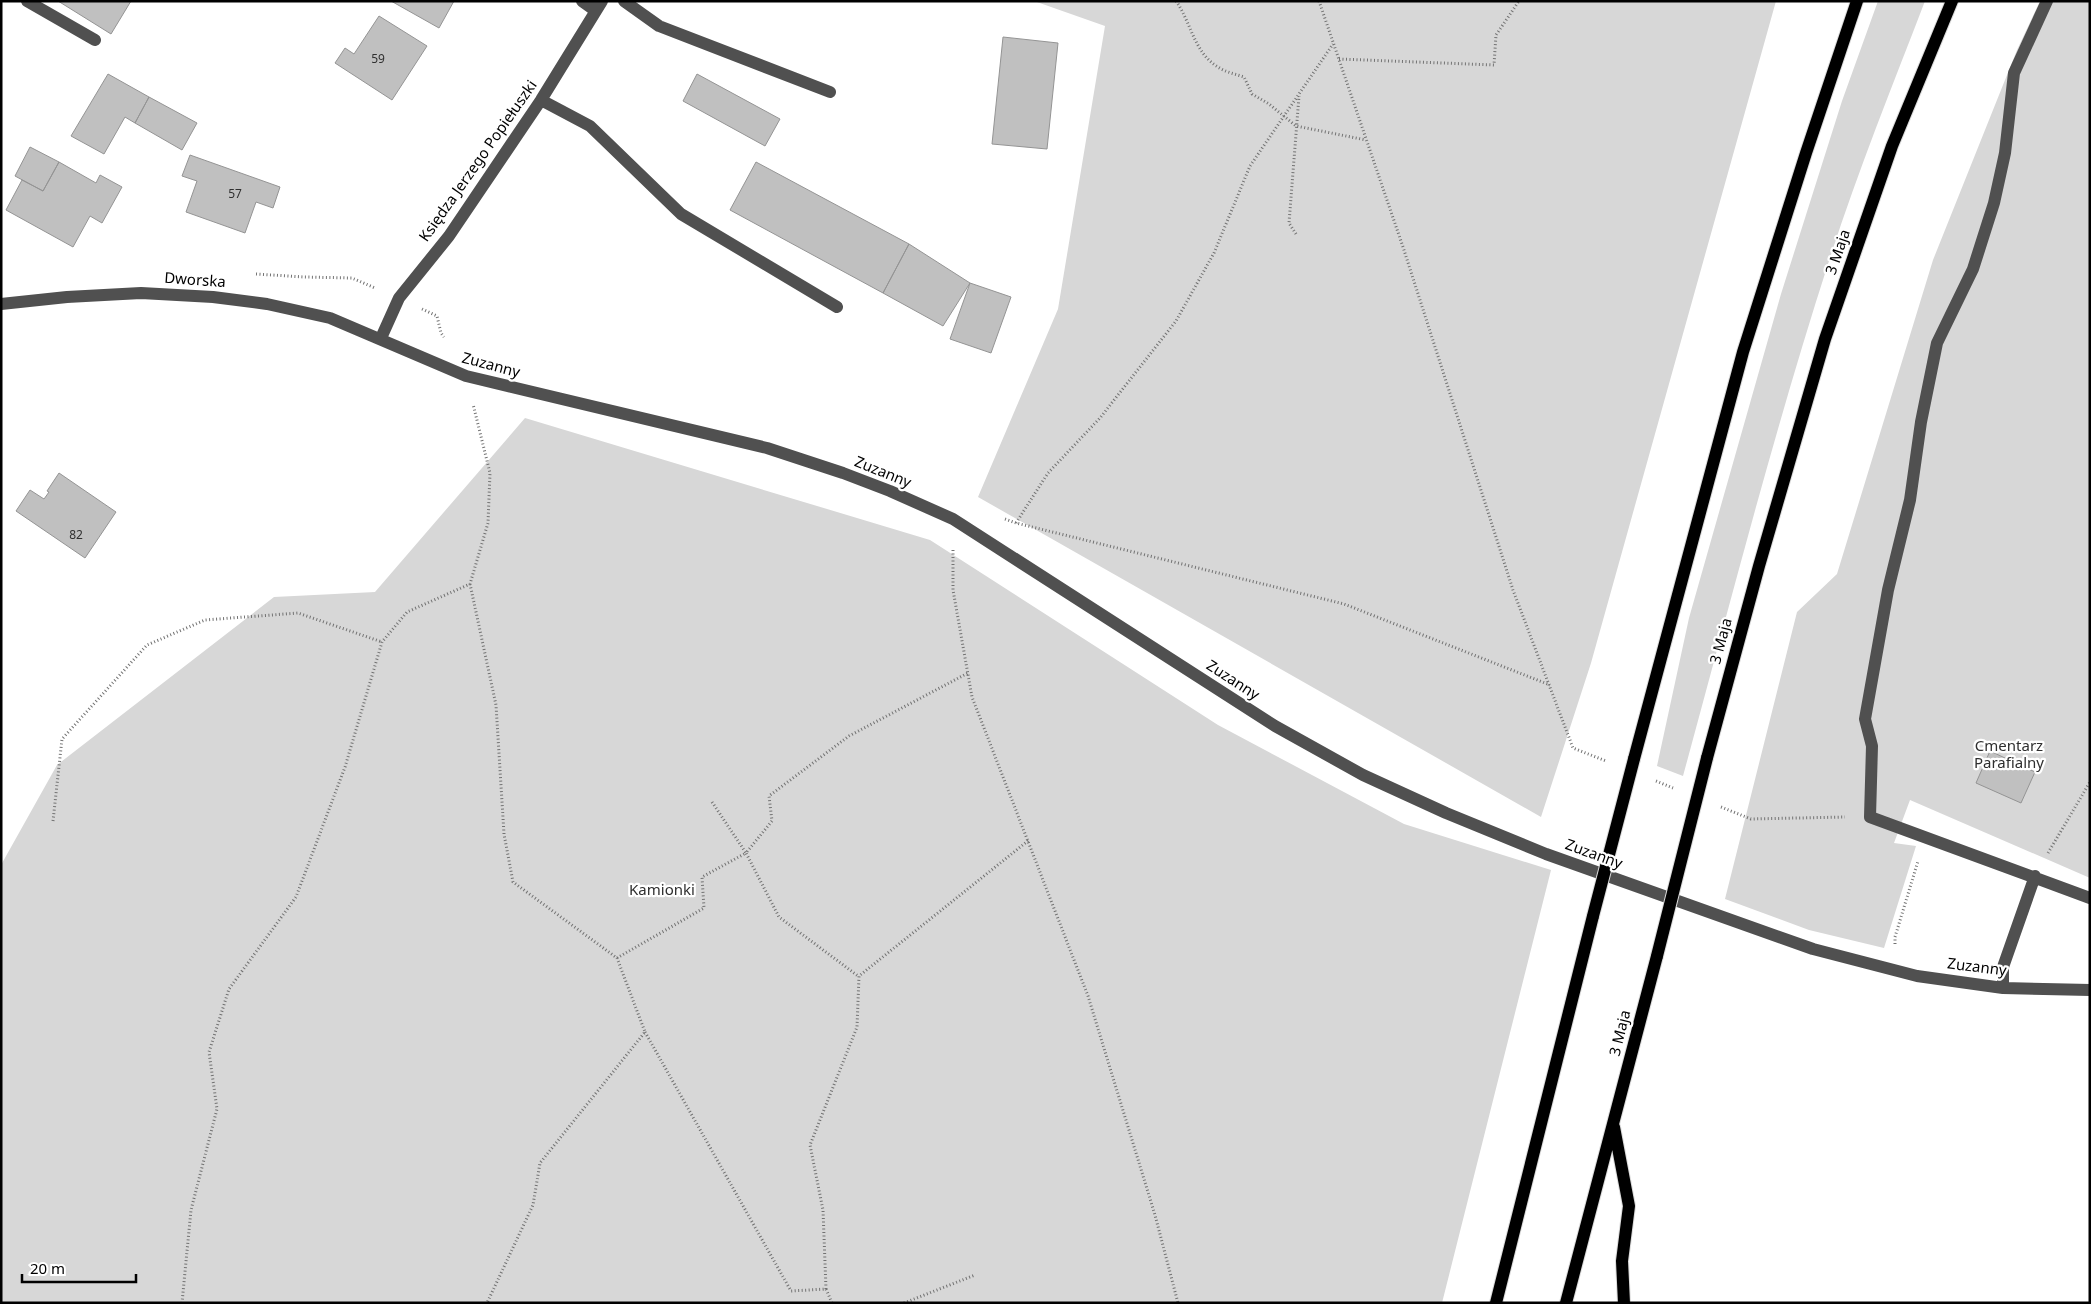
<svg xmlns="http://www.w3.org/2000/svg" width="2091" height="1304" viewBox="0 0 2091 1304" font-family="'Noto Sans',sans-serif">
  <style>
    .green { fill: #d7d7d7 }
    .building { fill: #c0c0c0; stroke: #949494 }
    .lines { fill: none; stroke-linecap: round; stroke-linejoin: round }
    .major-casing { stroke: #dbdbdb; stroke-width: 14 }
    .path { stroke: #727272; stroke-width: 3; stroke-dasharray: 1 2.5; stroke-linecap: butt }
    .minor { stroke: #505050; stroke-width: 12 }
    .major { stroke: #000; stroke-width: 12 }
    .major-bridge-casing { stroke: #dbdbdb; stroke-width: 14; stroke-linecap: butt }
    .major-bridge { stroke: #000; stroke-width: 12 }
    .labels { text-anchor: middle; stroke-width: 4.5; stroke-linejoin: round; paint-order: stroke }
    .number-label { font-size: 12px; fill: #303030 }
    .street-label { font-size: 15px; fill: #000; stroke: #fff }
    .park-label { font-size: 15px; fill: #2e2e2e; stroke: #fff }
  </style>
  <rect width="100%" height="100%" fill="#fff"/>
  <path class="green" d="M1034,1h742l-185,662 -50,154 -563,-320 80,-188 47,-283z
    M1878,1h47c-33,86 -68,172 -96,260 -55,170 -99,343 -146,515l-26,-10 32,-148 92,-324 61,-193z
    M2040,1h50v877l-180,-78 -16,43 22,3 -32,102 -75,-18 -84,-31 72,-287 40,-38 96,-314 84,-210z
    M525,418l405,122 288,185 186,99 147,46 -109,433h-1441v-438l56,-100 217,-168 101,-5z"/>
  <path class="building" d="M58,1h73l-20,33z
    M391,1h63l-15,27z
    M379,16l48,30 -35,54 -57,-37 10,-15 9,6z
    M1003,37l55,6 -11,106 -55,-5z
    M108,74l41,23 -14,26 -10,-6 -21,37 -33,-18z
    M697,74l83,45 -15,27 -82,-45z
    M149,97l48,26 -15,27 -47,-27z
    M30,147l29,15 -16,29 -28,-15z
    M190,155l90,32 -7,21 -17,-6 -11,31 -59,-21 11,-31 -15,-5z
    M59,162l37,21 4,-8 22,12 -20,36 -12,-7 -17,31 -67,-37 16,-30 21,11z
    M756,162l153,82 -26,49 -153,-83z
    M909,244l61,39 -27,43 -60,-33z
    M970,283l41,14 -20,56 -41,-14z
    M59,473l57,39 -31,46 -69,-47 14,-21 14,9 5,-7 -2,-1z
    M1990,751l45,21 -14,31 -45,-20z"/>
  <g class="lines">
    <defs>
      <path id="major" d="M1707,758l52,-192 66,-227 67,-193 60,-145
        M1634,759l109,-407 63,-199 51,-152
        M1614,1127l15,79 -7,55 2,42
        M1496,1303l97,-387
        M1566,1303l91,-347"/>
    </defs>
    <use href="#major" class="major-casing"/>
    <path class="path" d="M1176,1c15,21 18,52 42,66 7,5 17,7 26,10l8,17 17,10 27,22 70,14
      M1319,1l84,246 110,343 60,158 33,13
      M1339,59l155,6 2,-30 23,-34
      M1296,234l-7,-11 10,-127
      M256,274l48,3 48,1 23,10
      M422,309l15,7 4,17 3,4
      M1005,519l11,4 328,81 206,81
      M1016,523l32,-50 52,-55 76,-97 38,-68 36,-87 83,-122
      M953,550v40l19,107 116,299 67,219 23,88
      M470,584l26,121 8,129 9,48 104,76 28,74 -105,131 -7,42 -46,98
      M1656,781l17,7
      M712,802l34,51 26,-32 -3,-25 80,-60 119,-63
      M1721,807l30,12 94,-2
      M53,821l9,-82 85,-94 58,-25 93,-7 84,29
      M2048,853l42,-71
      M1895,944v-7l23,-76
      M617,958l87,-50 -2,-31 44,-24 33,64 79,59
      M645,1032l146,259 35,-2 6,14
      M826,1289l-3,-79 -13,-65 47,-118 2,-51 170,-136
      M182,1303l9,-93 26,-101 -8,-57 20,-63 67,-92 49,-130 37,-125 25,-30 63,-28 18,-61 2,-50 -17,-69
      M904,1303l71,-28"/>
    <path class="minor" d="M27,1l68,39
      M582,1l14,10
      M624,1l35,25 171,66
      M2047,1l-33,72 -9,80 -11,50 -21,66 -36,74 -16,79 -11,78 -22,90 -23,129 7,27 -2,71 220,81
      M541,100l49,26 91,88 156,93
      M1,304l66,-7 74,-4 72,4 54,7 63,14 136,58 301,72 76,25 47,18 63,28 322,207 88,49 83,38 100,41 267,95 104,27 86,12 87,2
      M381,338l18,-40 50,-62 92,-136 61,-99
      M2003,988v-21l32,-91"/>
    <use href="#major" class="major"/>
    <defs>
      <path id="major-bridge" d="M1593,916l41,-157
        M1657,956l50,-198"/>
    </defs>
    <use href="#major-bridge" class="major-bridge-casing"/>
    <use href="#major-bridge" class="major-bridge"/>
  </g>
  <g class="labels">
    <g class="number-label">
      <text x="378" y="63">59</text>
      <text x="235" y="198">57</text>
      <text x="76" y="539">82</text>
    </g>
    <g class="street-label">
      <text transform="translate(478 161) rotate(-55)" y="5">Księdza Jerzego Popiełuszki</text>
      <text transform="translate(1838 252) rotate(-71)" y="5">3 Maja</text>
      <text transform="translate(195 280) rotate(4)" y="5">Dworska</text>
      <text transform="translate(491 365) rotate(15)" y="5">Zuzanny</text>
      <text transform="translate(883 472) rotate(22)" y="5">Zuzanny</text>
      <text transform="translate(1721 641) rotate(-75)" y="5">3 Maja</text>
      <text transform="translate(1233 680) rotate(33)" y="5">Zuzanny</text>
      <text transform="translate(1594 854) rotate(20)" y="5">Zuzanny</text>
      <text transform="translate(1977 967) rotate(7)" y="5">Zuzanny</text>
      <text transform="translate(1620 1033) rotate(-76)" y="5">3 Maja</text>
    </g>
    <g class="park-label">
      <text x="2009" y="751">Cmentarz<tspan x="2009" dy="17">Parafialny</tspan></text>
      <text x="662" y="895">Kamionki</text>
    </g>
  </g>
  <rect width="2091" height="1304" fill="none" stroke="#000000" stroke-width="5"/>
  <path d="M22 1274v8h114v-8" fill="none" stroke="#000000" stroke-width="2.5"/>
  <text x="30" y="1274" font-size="15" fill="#000000" stroke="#ffffff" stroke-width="4" paint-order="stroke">20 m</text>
</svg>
